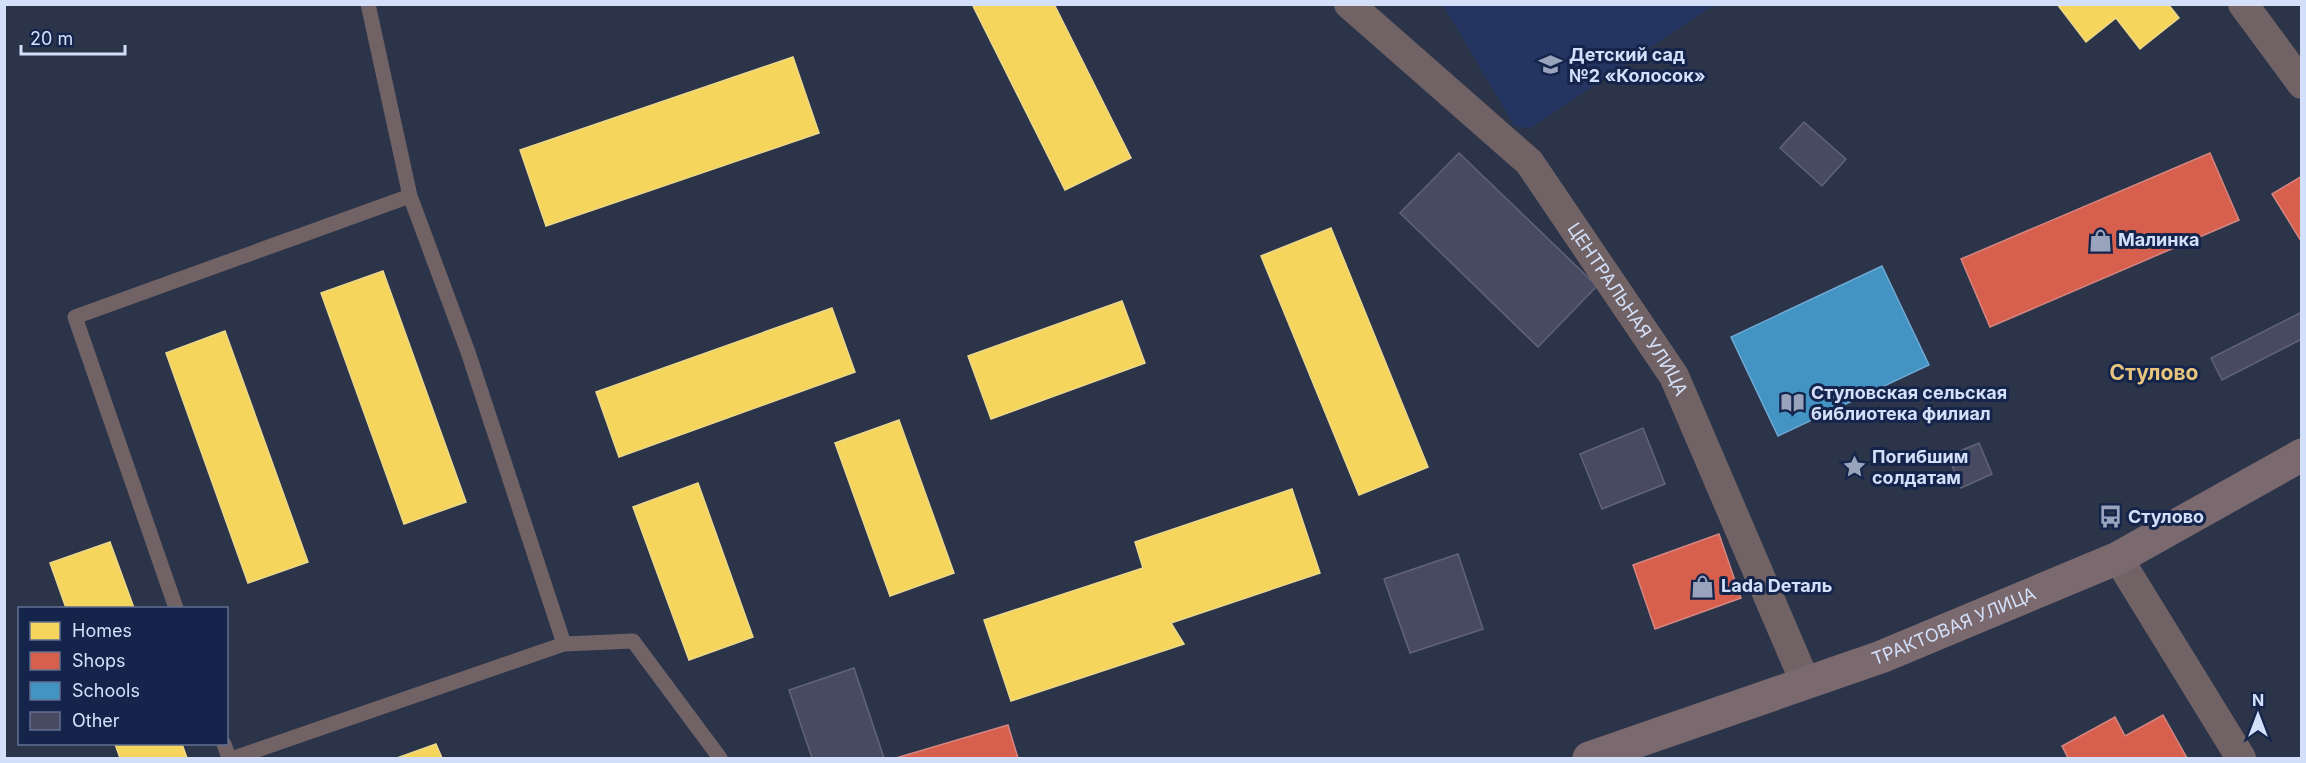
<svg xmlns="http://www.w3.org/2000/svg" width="2306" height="763" viewBox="0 0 2306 763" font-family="Inter,sans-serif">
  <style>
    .built { fill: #233560 }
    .homes { fill: #f6d55c; stroke: #ecd88b; stroke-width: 1.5 }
    .shops { fill: #d6604d; stroke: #d58681; stroke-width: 1.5 }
    .schools { fill: #4393c3; stroke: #6eaad4; stroke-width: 1.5 }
    .building { fill: #484a62; stroke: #616478; stroke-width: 1.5 }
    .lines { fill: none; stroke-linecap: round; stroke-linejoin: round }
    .lane { stroke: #716365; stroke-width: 15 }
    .street { stroke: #716365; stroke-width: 30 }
    .highway { stroke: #7a696e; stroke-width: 33 }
    .labels { text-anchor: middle; stroke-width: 6; stroke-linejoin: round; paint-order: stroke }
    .poi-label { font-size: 18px; font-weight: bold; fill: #d4e0fa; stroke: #14244b; text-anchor: start }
    .street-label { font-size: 18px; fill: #d4e0fa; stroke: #14244b }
    .quarter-label { font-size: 21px; font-weight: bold; fill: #e7c57c; stroke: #14244b }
  </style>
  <rect width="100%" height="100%" fill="#2b3449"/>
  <path class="built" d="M1443,5h271l-185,124 -15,-4z"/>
  <path class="homes" d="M972,4h82l77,154 -66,32z
    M2057,4h111l11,14 -39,31 -24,-31 -30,24z
    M793,57l26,76 -273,93 -26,-76z
    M1331,228l97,239 -69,28 -98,-239z
    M383,271l83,231 -62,22 -83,-231z
    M1122,301l23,62 -154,56 -23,-63z
    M832,308l23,64 -236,85 -23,-65z
    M225,331l83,231 -60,21 -82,-230z
    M899,420l55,153 -64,23 -55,-153z
    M698,483l55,154 -64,23 -56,-153z
    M1292,489l28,84 -149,50 13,21 -173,57 -27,-81 159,-52 -8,-26z
    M110,542l24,66h-68l-16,-45z
    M115,744h67l5,14h-67z
    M436,744l6,14h-45z"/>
  <path class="shops" d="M2210,153l29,67 -249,107 -29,-68z
    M2302,176v65h-1l-29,-47z
    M1719,534l22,64 -86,31 -22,-64z
    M2163,715l24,43h-119l-6,-12 53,-29 10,19z
    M1008,725l10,33h-122z"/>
  <path class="schools" d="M1882,266l47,99 -151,71 -47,-99z"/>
  <path class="building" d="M1804,122l42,37 -24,27 -42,-38z
    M1459,153l138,133 -59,61 -138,-134z
    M2302,312v27l-80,41 -11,-22z
    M1643,428l22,56 -63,25 -22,-55z
    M1979,443l13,31 -31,14 -13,-32z
    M1458,554l25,75 -73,24 -26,-74z
    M854,668l30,90h-72l-23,-68z"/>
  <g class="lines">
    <path class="lane" d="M368,4l42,192
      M176,608l-101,-291 335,-121 58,156 96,292
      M224,744l5,14
      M234,758l330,-114 69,-3 87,117"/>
    <g class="street">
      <path id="s1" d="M1349,4l180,158 145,214 132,308"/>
      <path d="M2243,4l59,80"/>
      <path d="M2118,558l123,200"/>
    </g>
    <path class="highway" id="s2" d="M1589,758l292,-101 237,-99 184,-103"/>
  </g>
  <defs>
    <symbol id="school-bare" viewBox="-9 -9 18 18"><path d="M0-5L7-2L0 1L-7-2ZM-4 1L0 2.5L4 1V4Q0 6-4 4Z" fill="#99a4bc" stroke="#14244b" stroke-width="2.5" paint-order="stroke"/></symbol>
    <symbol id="shop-bare" viewBox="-9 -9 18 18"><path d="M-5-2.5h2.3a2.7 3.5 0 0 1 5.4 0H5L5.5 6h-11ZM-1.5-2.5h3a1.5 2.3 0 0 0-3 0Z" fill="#99a4bc" stroke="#14244b" stroke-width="2.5" paint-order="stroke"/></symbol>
    <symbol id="library-bare" viewBox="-9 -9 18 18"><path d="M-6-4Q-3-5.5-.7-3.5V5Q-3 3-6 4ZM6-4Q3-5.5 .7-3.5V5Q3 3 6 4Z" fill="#99a4bc" stroke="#14244b" stroke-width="2.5" paint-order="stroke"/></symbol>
    <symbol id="sight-bare" viewBox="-9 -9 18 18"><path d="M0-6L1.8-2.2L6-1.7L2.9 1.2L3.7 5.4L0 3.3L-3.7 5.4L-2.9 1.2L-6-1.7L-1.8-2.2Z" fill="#99a4bc" stroke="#14244b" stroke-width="2.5" paint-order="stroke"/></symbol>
    <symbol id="bus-bare" viewBox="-9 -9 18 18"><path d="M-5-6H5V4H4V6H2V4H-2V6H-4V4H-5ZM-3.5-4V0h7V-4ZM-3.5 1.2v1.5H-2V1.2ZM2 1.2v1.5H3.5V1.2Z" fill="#99a4bc" stroke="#14244b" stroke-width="2.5" paint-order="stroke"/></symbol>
  </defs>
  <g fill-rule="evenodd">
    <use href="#school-bare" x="1534" y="48" width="33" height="33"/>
    <use href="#shop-bare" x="2084" y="224" width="33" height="33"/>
    <use href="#library-bare" x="1776" y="386" width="33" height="33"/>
    <use href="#sight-bare" x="1838" y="450" width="33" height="33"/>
    <use href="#bus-bare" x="2094" y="500" width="33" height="33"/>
    <use href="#shop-bare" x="1686" y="570" width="33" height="33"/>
  </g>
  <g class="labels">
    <g class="poi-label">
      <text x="1569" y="61">Детский сад<tspan x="1569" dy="21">№2 «Колосок»</tspan></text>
      <text x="2118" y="246">Малинка</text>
      <text x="1811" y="399">Стуловская сельская<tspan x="1811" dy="21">библиотека филиал</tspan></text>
      <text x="1872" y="463">Погибшим<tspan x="1872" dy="21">солдатам</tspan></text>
      <text x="2128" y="523">Стулово</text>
      <text x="1721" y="592">Lada Dеталь</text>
    </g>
    <g class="street-label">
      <text dy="6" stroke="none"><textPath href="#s1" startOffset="417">ЦЕНТРАЛЬНАЯ УЛИЦА</textPath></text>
      <text dy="6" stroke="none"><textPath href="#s2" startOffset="388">ТРАКТОВАЯ УЛИЦА</textPath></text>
    </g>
    <g class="quarter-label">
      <text x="2154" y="380">Стулово</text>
    </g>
  </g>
  <rect width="2306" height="763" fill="none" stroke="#d4e0fa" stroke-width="12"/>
  <rect x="18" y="607" width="210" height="138" fill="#14244b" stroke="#616f91" stroke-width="1.5"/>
  <rect x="30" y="622" width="30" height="18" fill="#f6d55c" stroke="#616f91" stroke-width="1.5"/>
  <text x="72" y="637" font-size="18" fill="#d4e0fa">Homes</text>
  <rect x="30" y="652" width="30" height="18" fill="#d6604d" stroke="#616f91" stroke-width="1.5"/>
  <text x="72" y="667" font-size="18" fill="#d4e0fa">Shops</text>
  <rect x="30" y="682" width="30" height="18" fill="#4393c3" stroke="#616f91" stroke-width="1.5"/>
  <text x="72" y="697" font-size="18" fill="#d4e0fa">Schools</text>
  <rect x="30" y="712" width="30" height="18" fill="#484a62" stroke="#616f91" stroke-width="1.5"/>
  <text x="72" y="727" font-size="18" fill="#d4e0fa">Other</text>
  <g transform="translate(2258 715)" stroke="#14244b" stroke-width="4.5" paint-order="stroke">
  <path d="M0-4.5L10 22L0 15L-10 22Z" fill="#d4e0fa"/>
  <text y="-9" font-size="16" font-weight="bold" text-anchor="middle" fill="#d4e0fa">N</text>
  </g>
  <path d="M21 45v9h104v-9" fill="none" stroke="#d4e0fa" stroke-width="3"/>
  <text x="30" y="45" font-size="18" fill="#d4e0fa" stroke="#14244b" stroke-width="4.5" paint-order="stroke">20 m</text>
</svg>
